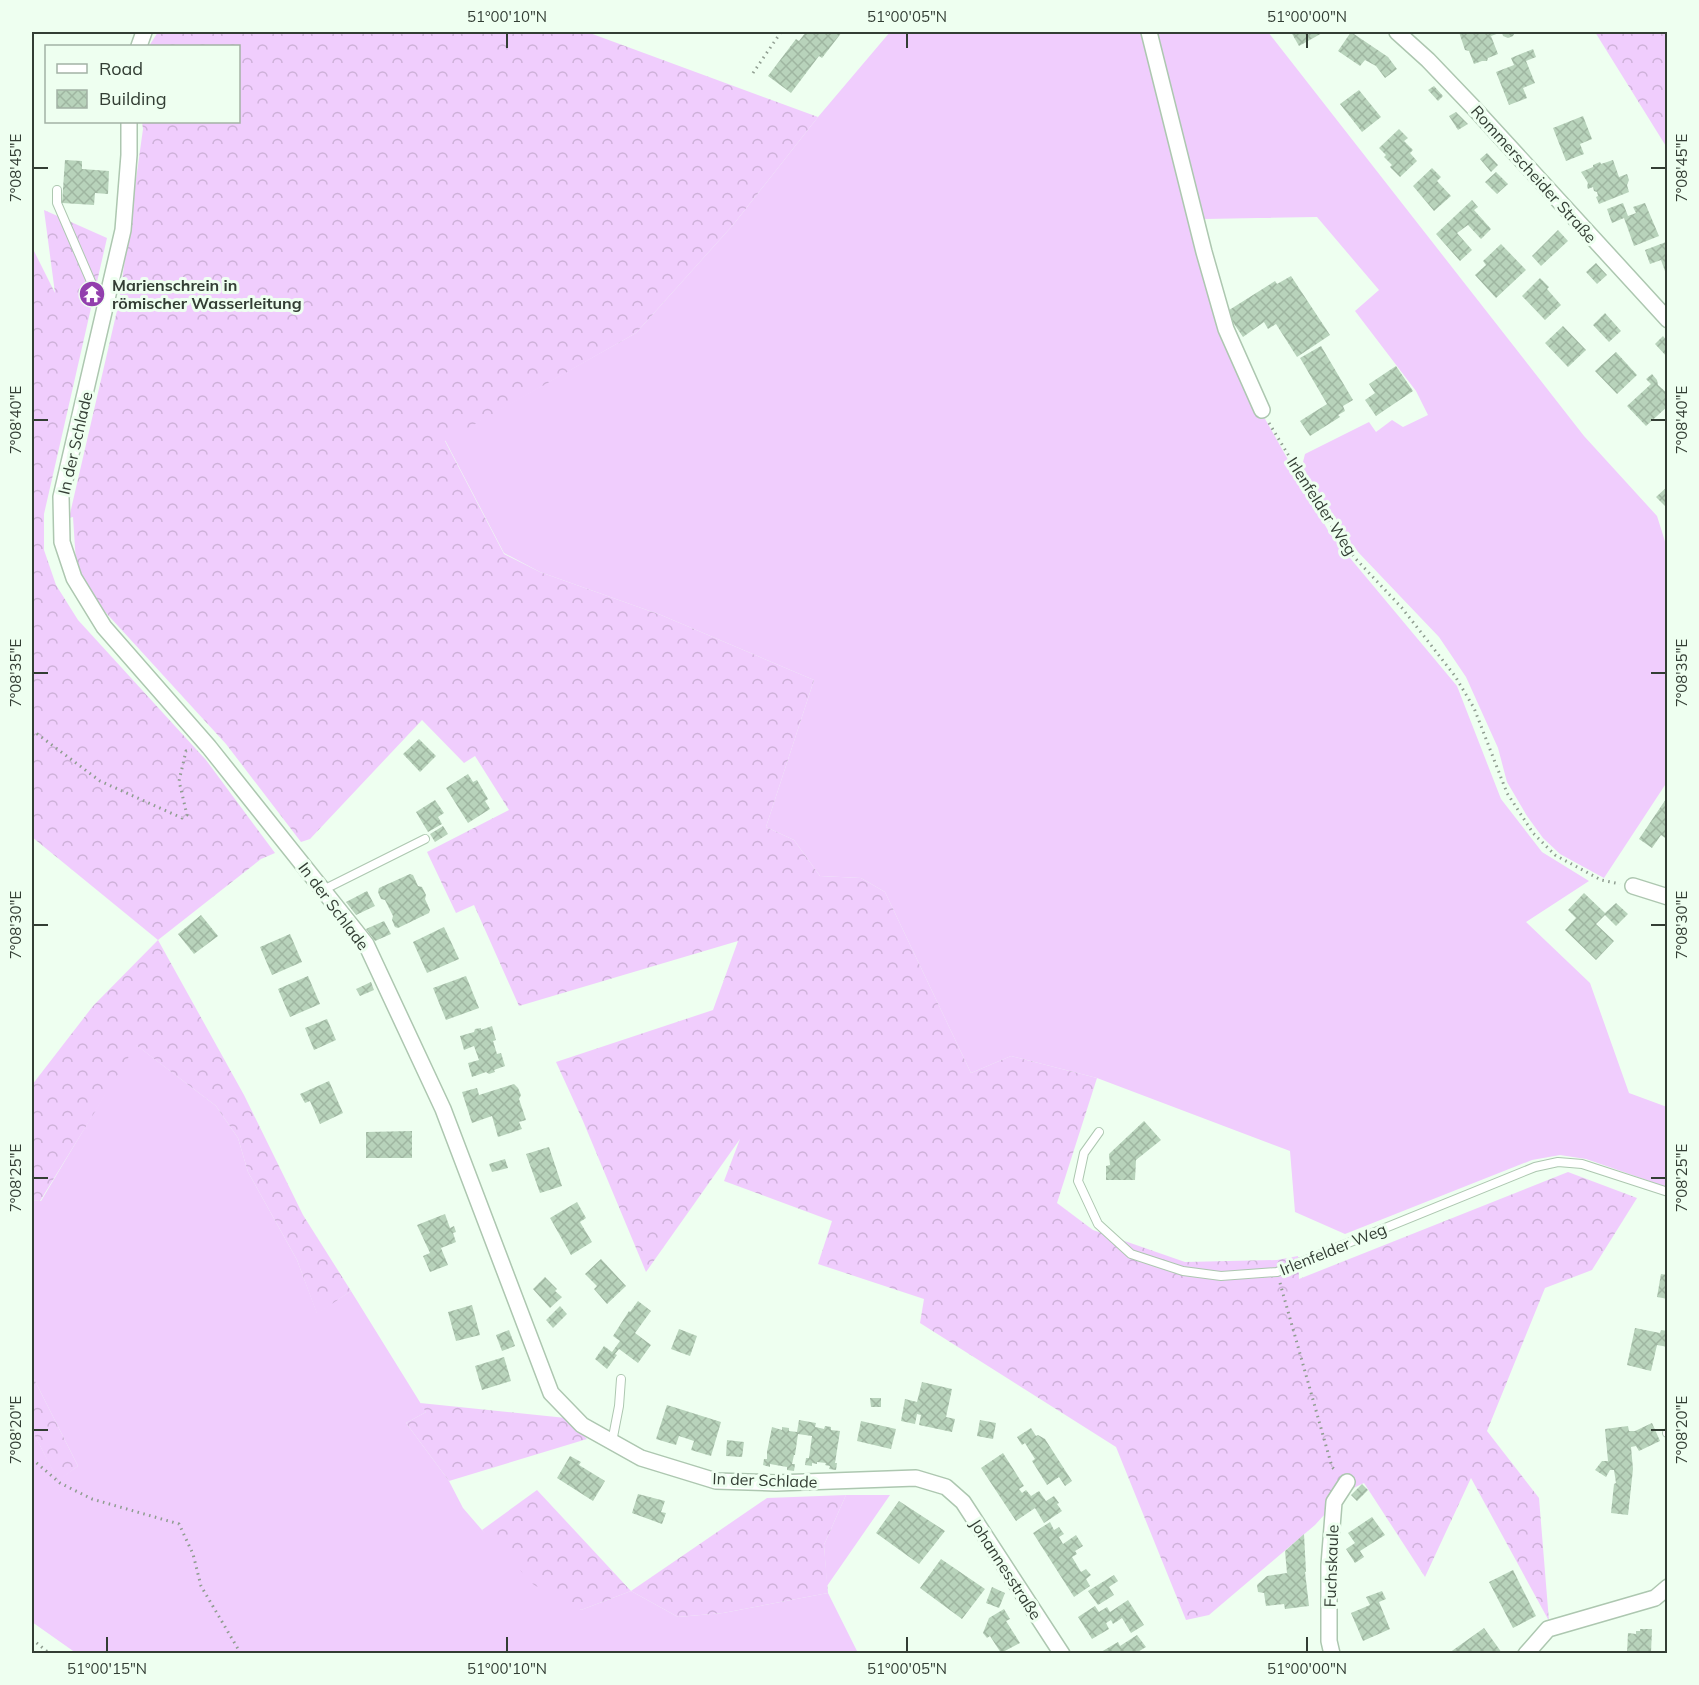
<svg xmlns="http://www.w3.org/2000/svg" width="1699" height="1685" viewBox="0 0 1699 1685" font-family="Mulish,sans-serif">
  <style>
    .grass { fill: #f0cdfd }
    .forest { fill: url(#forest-crowns) }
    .building { fill: url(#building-cross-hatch) }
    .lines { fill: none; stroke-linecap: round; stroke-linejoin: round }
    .lane-casing { stroke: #adc7b0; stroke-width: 10 }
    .street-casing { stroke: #adc7b0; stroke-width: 18 }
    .path { stroke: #8f9d90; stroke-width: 3; stroke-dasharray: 1.5 4.5; stroke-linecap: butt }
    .lane { stroke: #fff; stroke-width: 8 }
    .street { stroke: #fff; stroke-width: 15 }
    .ticks { fill: none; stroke: #333e34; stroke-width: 2 }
    .labels { text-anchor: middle; stroke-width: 6; stroke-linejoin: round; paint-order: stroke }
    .street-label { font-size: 16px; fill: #333e34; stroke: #eefff0 }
    .poi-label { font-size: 16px; font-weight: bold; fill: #333e34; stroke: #eefff0; text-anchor: start }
    .neatline { fill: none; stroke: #333e34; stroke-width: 2 }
    .ticks-label { font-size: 15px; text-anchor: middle; fill: #333e34 }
  </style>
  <defs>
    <pattern id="forest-crowns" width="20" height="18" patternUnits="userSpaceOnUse" patternTransform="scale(1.5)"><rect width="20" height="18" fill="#f0cdfd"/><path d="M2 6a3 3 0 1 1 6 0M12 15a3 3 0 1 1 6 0" fill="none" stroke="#ceb1d9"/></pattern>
    <pattern id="building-cross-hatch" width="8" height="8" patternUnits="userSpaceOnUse" patternTransform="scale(1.5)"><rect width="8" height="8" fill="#b8d3bb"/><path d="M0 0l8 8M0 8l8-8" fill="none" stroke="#9fb6a1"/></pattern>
  </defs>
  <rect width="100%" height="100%" fill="#eefff0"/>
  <path class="grass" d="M890,32h251l29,114 73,234 87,154 127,152 44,113 41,53 47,29 -63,41 64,61 39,110 38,14v80l-81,-28 -26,-4 -28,5 -187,74 -50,-22 -5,-61 -193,-73 -86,-22 -40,17 -86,-181 -24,-14 -41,-2 -26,-36 -28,-13 48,-147 -153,-65 -121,-43 -36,-19 -59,-113 191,-107 97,-108 85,-108z
    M1155,32h113l316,404 73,80 11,35 -1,231 -63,96 -44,-24 -17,-16 -16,-22 -20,-34 -9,-34 -32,-71 -27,-40 -80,-84 -18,-22 -24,-36 -15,-29 3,-12 64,-32 7,10 16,-12 11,7 25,-12 -12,-24 -61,-80 24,-21 -62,-73 -113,2z
    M135,1044l81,62 22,32 10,34 49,88 20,53 34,-22 75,121 -20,11 43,58 14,27 19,22 99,80 50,-19 47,26 45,-4 105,-20 30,60h-782l-44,-31v-192l26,50 20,-14 -46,-91v-175l9,1z
    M846,1495h44l-63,91 -3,-41z"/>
  <path class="forest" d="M158,32h429l231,85 -85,108 -97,108 -191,108 59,113 36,18 121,43 153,65 -48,147 28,13 26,36 41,2 24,14 86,181 40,-17 86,22 -40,125 36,27 92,32 92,-2 21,-4 1,23 269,-107 69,26 -45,72 -47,18 -58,143 52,67 10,123 -78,-143 -46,99 -61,-94 -19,9 -30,33 -106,90 -23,5 -70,-173 -196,-124 4,-24 -106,-35 14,-43 -108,-40 16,-42 -94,133 -63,-151 -27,-59 157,-52 25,-69 -219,65 -45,-101 -18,8 -29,-61 82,-42 -34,-54 -11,7 -42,-43 -112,119 -9,3 -75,-98 -129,-141 -18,-29 -3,-11 -3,-46 -4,1 50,-216 24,-173 -1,-7h96v-76h-89z
    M1595,32h72v116l-3,-5z
    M44,210l63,28 -63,276v36l12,35 22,35 128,140 69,93 -14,6 -103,81 86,155 59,120 48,76 -34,23 -20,-54 -49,-88 -10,-34 -22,-32 -80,-61 -96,156 -8,-1v-115l61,-79 65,-66 -126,-103v-590l23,46z
    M32,1375l46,91 -20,15 -26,-51z
    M420,1403l146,15 21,21 -138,42 -43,-58 20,-11z
    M537,1490l94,101 136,-93 79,-3 -22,50 4,48 -105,20 -45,4 -47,-26 -50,19 -47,-25 -52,-55z"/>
  <path class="building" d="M806,32h36l-20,26 -3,-2 -28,37 -23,-17 28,-37 3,2z
    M1291,32h33l-25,14z
    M1351,32l37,25 9,12 -12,9 -9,-12 -11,-6 -5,6 -22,-15z
    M1459,32h56l-2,4 -5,2 -5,-2 -1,-4 -11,4 7,18 -10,4 -1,3h-5l-8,3 -5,-13 -4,-1z
    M1533,49l3,8 -10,4 9,22 -12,5 4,10 -18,7 -13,-33 18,-7 -3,-7z
    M1434,86l9,10 -5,5 -10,-11z
    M1359,90l22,27 -19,15 -22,-28z
    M1456,112l12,12 -10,6 -9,-14z
    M1583,116l9,23 -12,5 4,10 -18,7 -13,-33z
    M1399,129l9,9 -4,3 9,9 -3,3 7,8 -17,16 -10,-10 2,-2 -8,-8 2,-2 -7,-7z
    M1487,153l11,12 -7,7 -11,-13z
    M65,160l17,1v8l27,2 -1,23 -13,-1 -1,12 -32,-2z
    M1613,160l6,17 8,-3 2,6 -2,5 2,7 -30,12 -3,-7 2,-1 -1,-4 -3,-1 -1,-4 -5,2 -1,-3 1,-3 -7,-11 12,-5v-2l7,-3 1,2z
    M1432,168l9,9 -4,4 14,15 -17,15 -21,-25z
    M1496,172l12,12 -11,10 -12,-12z
    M1472,200l6,7 -4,3 17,19 -10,10 -13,-14 -11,8 15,17 -12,11 -24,-27z
    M1623,203l5,13 8,-3 -3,-6 12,-4 14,33 -25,10 -10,-28 -12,5 -5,-14z
    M1558,230l10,11 -27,25 -9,-10z
    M1666,242l2,4 -1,31 -6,-17 -11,4 -5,-14z
    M1501,244l25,26 -30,28 -21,-23 11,-10 -3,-4z
    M1596,263l11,12 -10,9 -11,-12z
    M1291,276l39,59 -33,22 -21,-33 -8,5 -4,-7 -21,15 -17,-25 49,-31 2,3z
    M1540,278l9,9 -2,2 14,16 -16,15 -23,-24z
    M1605,313l16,18 -12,11 -16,-17z
    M1563,326l23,24 -18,17 -23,-24z
    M1663,336l5,6v16l-13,-14z
    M1321,346l32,54 -10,6 2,5 -7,4 2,2 -30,19 -10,-15 27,-17 -27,-46z
    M1616,352l21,23 -20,19 -22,-23z
    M1396,366l17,25 -37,25 -11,-16 10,-7 -6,-9z
    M1652,374l5,6 1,5 10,9v12l-22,20 -19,-20 24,-22 -5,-5z
    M1668,486v23l-12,-12z
    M419,739l17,17 -16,16 -17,-18z
    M468,774l5,8 4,-2 11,19 -3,2 5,8 -22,14 -22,-35z
    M1668,796v44l-7,-5 -9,13 -13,-9z
    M435,800l9,13 -6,4 4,7 -14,8 -12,-20z
    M443,826l5,8 -13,8 -5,-8z
    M410,874l3,1 5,11 4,1 4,8 -1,4 5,11 -1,3 -31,15 -3,-1 -3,-7 1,-4 -8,-16 -4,-1 -3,-7 1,-4z
    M367,891l8,15 -19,9 -10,-13z
    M1584,893l21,20 11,-10 12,11 -12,12 -11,-11 -9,9 18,17 -18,19 -31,-30 11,-12 -8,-8z
    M201,915l17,21 -24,18 -16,-20z
    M384,921l7,13 -16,7 -9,-12z
    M444,927l15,32 -32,14 -14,-31z
    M290,934l12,28 -30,13 -12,-28z
    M308,976l12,28 -30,13 -12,-28z
    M466,976l13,32 -33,12 -13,-32z
    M371,982l3,8 -14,6 -4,-7z
    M327,1019l9,21 -22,10 -9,-22z
    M492,1026l4,14 -3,1 4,13 4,-1 4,13 -11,4 1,2 -6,2 -3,-2 -14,5 -4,-14 11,-3 -5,-14 -10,4 -4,-14 14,-4 1,-3 6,-1v2z
    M329,1081l14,32 -23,11 -10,-23 -5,2 -5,-9z
    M514,1084l4,4 3,7 -2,4 7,21 -7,2 3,7 -24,8 -6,-21 -20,7 -10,-31 15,-4 2,7z
    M1144,1121l17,19 -25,20 -1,20h-29v-14l4,-1 -1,-11z
    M412,1131v27h-46v-26z
    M549,1147l13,39 -22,7 -14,-39z
    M505,1159l3,9 -16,4 -3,-8z
    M577,1202l9,16 -6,4 12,20 -21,13 -21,-37z
    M445,1214l5,14 4,-2 2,6 -3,1 3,9 -15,6 7,17 -18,7 -7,-16 7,-3 -13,-28z
    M601,1259l25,27 -19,18 -13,-15 3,-3 -12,-12z
    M1661,1274l7,1v24l-11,-2z
    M545,1277l12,12 -2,2 7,6 -12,11 -17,-19z
    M638,1301l13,10 -16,22 16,12 -13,18 -19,-14 -4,5 2,1 -10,14 -12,-10 9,-13 8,6 8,-11 -7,-5 16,-25 1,1z
    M472,1305l8,30 -24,6 -8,-29z
    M560,1306l7,8 -14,14 -7,-8z
    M1635,1328l25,5 1,-3 7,1v16l-11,-2 -6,26 -24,-6z
    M679,1329l18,7 -7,20 -19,-7z
    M509,1330l6,16 -13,5 -6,-16z
    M504,1357l7,24 -29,9 -7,-24z
    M922,1382l30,7 -6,28 9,2 -3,13 -33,-7 2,-10 -4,-1 -2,10 -14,-3 4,-22 12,3z
    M870,1398h11v9h-10z
    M667,1405l54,17 -10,34 -20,-6 3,-9 -15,-5 -3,9 -20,-6z
    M799,1420l17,3 -1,4 5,1 4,1 1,-3 6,1v3l9,1 -5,32h2l-1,7 -7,-1 1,-3 -5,-1 1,-2 -9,-1v2l-5,-1v3l-7,-1 1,-7h3l3,-22 -14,-2 -3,21h-1l-2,9h3l-1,7 -7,-1v-3l-17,-3v3l-7,-2 1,-6h3v-7l5,-25 10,3v-3l7,1v3l8,1z
    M980,1420l16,3 -3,16 -16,-3z
    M861,1421l35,8 -5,20 -34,-8z
    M1652,1423l8,18 -21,10 -3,-5 -5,1 2,22 -5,46 -17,-2 3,-29 2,-1 -2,-13h-4l-4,7 -11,-7 7,-9h6l-3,-32 23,-3 1,5h6z
    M1031,1428l5,8 2,-1 7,4 27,42 -7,5 -6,-9 -12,8 -15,-24 3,-2 -10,-16 -3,2 -5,-8z
    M727,1440l17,2 -2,15 -16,-1z
    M1003,1453l21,33 -5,3 3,4 4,-3 5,6 8,-5 7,10 8,-5 5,7 -2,1 5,7 -18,12 -9,-15 -19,13 -35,-53z
    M570,1456l11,6 -2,3 26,16 -12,20 -36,-23z
    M1362,1484l6,6 -11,11 -6,-6z
    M638,1494l27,7 -4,11 5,1 -4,11 -30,-11z
    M899,1501l46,30 -26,33 -43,-31z
    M1372,1517l13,18 -25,16 4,6 -9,6 -9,-14 9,-6 -7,-10z
    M1050,1522l4,8 5,-3 2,3 3,4 -5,3 4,7 13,-9 7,11 -8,5 2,3 -5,3 9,15 5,-3 5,6 -5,4 4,7 -16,11 -41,-64z
    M1304,1534l2,38h-1l4,34 -24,3 -1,-5 -18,2 -2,-13 -6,-1 -1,-7 10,-9 20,-3 -2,-22z
    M941,1559l44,30 -23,30 -42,-31z
    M1513,1570l23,46 -23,12 -24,-46z
    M1114,1575l4,6 -9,6 5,8 -16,10 -10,-14z
    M992,1587l13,6 -6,15 -13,-5z
    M1382,1591l4,8 -7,3 11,27 -27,12 -12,-28 19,-8 -4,-8z
    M1128,1600l16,25 -13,8 -9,-15 -9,6 -2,-4 -5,3 3,6 -17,10 -14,-22 17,-11 4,6 8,-5 3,5z
    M1004,1609l6,10 -4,2 14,22 -19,10 -11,-17 -3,2 -4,-5 6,-15z
    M1484,1628l18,25h-53z
    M1640,1629h12l-1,24h-24l1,-20 8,1v-3h4z
    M1137,1635l9,12 -10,6h-34l-1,-1 17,-10 2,4z"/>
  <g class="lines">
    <defs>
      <path id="lane" d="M57,190v13l45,104
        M323,890l102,-51
        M1099,1132l-15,21 -6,28 20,43 33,30 52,17 38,5 56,-4 258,-105 23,-5 24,2 86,28
        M1667,1433h1
        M612,1442l7,-36 2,-27"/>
      <path id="street" d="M1149,32l55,220 22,77 36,81
        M1397,32l31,28 45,47 195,213
        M139,46l5,-14
        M129,122v33l-6,75 -62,267 1,45 12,36 30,49 105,120 157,197 77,165 108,284 31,32 59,33 75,23 60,2 140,-5 30,9 17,15 99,152
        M1633,886l35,11
        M1332,1654l-3,-13v-76l5,-63 13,-20
        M1526,1654l22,-25 107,-31 13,-11"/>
    </defs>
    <use href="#lane" class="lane-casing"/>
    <use href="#street" class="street-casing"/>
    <path class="path" d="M753,73l28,-41
      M1269,423l66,109 20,26 47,50 53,68 19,32 33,85 26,40 22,22 46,25 19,4
      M32,730l68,51 82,37 5,-3 -8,-34 7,-30 6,-1
      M1280,1283l52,184 4,4
      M32,1459l28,24 32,16 87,25 14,30 8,32 40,68
      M32,1639l18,15"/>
    <use href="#lane" class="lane"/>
    <use href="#street" class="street"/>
  </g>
  <path class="ticks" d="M507,33v15M907,33v15M1307,33v15M33,168h15M1651,168h15M33,420h15M1651,420h15M33,673h15M1651,673h15M33,925h15M1651,925h15M33,1178h15M1651,1178h15M33,1430h15M1651,1430h15M107,1637v15M507,1637v15M907,1637v15M1307,1637v15"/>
  <defs>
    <symbol id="temple-disc" viewBox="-11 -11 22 22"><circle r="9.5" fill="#923fad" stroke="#eefff0"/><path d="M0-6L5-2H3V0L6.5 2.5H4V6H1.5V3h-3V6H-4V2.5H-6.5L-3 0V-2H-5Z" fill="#fff"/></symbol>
  </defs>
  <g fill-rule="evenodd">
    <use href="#temple-disc" x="77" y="279" width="30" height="30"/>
  </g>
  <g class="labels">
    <g class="street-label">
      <text transform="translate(1534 174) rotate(48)" y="6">Rommerscheider Straße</text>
      <text transform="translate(75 443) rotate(-77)" y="6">In der Schlade</text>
      <text transform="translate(1322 506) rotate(57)" y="6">Irlenfelder Weg</text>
      <text transform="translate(334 906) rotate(53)" y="6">In der Schlade</text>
      <text transform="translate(1333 1249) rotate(-22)" y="6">Irlenfelder Weg</text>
      <text transform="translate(765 1480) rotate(2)" y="6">In der Schlade</text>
      <text transform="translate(1331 1566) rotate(-88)" y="6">Fuchskaule</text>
      <text transform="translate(1006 1569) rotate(57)" y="6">Johannesstraße</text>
    </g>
    <g class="poi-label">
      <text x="112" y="291">Marienschrein in<tspan x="112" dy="18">römischer Wasserleitung</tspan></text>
    </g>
  </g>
  <rect width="1699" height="1685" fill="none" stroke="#eefff0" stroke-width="66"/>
  <rect x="45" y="45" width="195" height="78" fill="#eefff0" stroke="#a3b2a5" stroke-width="1.5"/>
  <rect x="57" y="64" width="30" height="9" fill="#ffffff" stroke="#a3b2a5" stroke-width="1.5"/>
  <text x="99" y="75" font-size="18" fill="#333e34">Road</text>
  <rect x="57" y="90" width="30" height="18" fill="url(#building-cross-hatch)" stroke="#a3b2a5" stroke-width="1.5"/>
  <text x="99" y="105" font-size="18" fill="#333e34">Building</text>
  <rect x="33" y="33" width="1633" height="1619" class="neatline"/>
  <g class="ticks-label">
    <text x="507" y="22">51°00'10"N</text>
    <text x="907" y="22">51°00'05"N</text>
    <text x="1307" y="22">51°00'00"N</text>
    <text transform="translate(1682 168) rotate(-90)" y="5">7°08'45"E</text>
    <text transform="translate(16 168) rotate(-90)" y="5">7°08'45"E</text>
    <text transform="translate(1682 420) rotate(-90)" y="5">7°08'40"E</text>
    <text transform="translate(16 420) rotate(-90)" y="5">7°08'40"E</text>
    <text transform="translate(1682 673) rotate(-90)" y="5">7°08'35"E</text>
    <text transform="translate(16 673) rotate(-90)" y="5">7°08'35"E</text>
    <text transform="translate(1682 925) rotate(-90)" y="5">7°08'30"E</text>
    <text transform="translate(16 925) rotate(-90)" y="5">7°08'30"E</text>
    <text transform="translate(1682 1178) rotate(-90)" y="5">7°08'25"E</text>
    <text transform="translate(16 1178) rotate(-90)" y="5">7°08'25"E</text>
    <text transform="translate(1682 1430) rotate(-90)" y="5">7°08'20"E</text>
    <text transform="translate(16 1430) rotate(-90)" y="5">7°08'20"E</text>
    <text x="107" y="1674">51°00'15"N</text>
    <text x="507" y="1674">51°00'10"N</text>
    <text x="907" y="1674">51°00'05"N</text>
    <text x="1307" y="1674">51°00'00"N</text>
  </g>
</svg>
